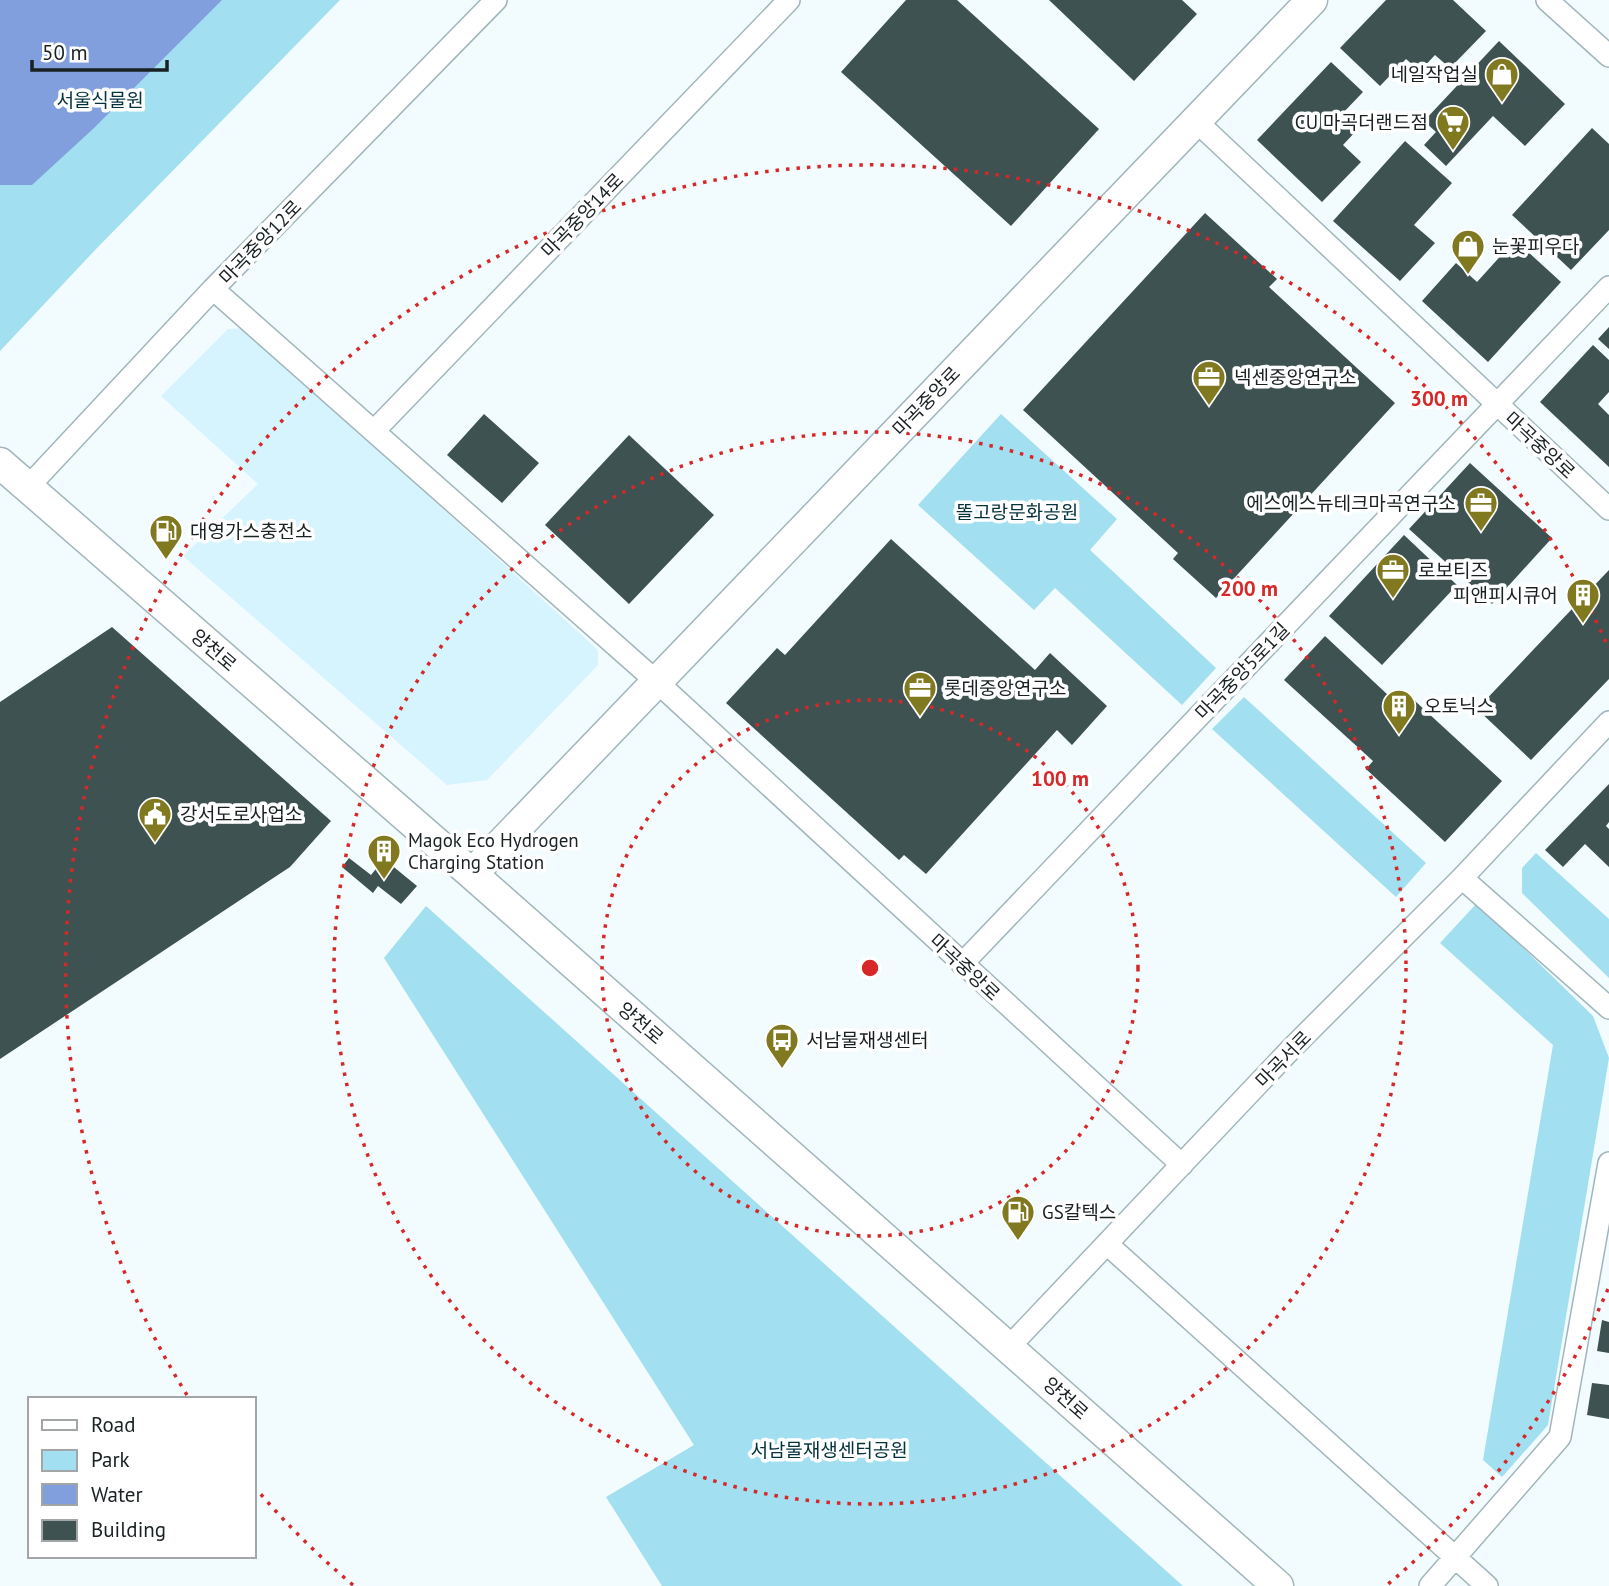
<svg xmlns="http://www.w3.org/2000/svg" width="1609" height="1586" viewBox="0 0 1609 1586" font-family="'PT Sans','Noto Sans KR',sans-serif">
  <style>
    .built { fill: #d5f4fe }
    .green { fill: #a1dff1 }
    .water { fill: #819fdc }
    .building { fill: #3e5252 }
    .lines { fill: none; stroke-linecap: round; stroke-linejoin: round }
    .minor-casing { stroke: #a1b6bc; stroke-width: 24 }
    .secondary-casing { stroke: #a1b6bc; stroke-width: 33 }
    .minor { stroke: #fff; stroke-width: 21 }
    .secondary { stroke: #fff; stroke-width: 30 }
    .ring { fill: none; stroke: #d62828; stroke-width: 3.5; stroke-dasharray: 3.5 7 }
    .labels { text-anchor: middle; stroke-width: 7; stroke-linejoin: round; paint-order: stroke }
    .poi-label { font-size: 19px; fill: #192123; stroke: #fff; text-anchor: start }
    .park-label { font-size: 19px; fill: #03313c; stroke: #fff }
    .street-label { font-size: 19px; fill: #192123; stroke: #fff }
    .centre { fill: #d62828; stroke: #fff; stroke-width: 3.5 }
    .ring-label { font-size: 21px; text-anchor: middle; font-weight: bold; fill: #d62828; stroke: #fff; stroke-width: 7; stroke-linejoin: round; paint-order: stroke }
  </style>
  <rect width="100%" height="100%" fill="#f2fbfd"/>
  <path class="built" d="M244,328l354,322v15l-111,115 -40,5 -264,-229 75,-72 -97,-88 67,-67z"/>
  <path class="green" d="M0,0h340l-243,248 -97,103z
    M1001,414l116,105 -27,31 126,118 -34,37 -127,-117 -21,22 -116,-105z
    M1244,697l182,166 -30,34 -184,-168z
    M1536,853l73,66v59l-87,-85v-25z
    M1477,903l116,113 16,42 -61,367 -46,52 -19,-17 70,-415 -113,-102z
    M426,906l757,680h-521l-56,-89 88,-52 -310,-487z"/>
  <path class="water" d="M0,0h222l-128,128 -62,57h-32z"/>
  <path class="building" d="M906,0h51l142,129 -88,97 -170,-154z
    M1049,0h133l15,14 -63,67z
    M1386,0h67l33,31 -36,37 -15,-13 -15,16 -14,-12 -26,27 -40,-38z
    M1499,41l66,63 -40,42 -32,-30 -47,50 -22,-21 12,-13 -12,-11z
    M1331,62l32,30 -22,23 16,15 -14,15 18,17 -39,40 -65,-62z
    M1592,128l17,16v86l-38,40 -59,-55z
    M1405,141l47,42 -38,42 21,18 -35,38 -67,-60z
    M1205,213l72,66 -8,8 126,116 -179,195 -43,-39 5,-6 -155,-143z
    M1515,240l46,42 -73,80 -66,-61 34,-38 21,19z
    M1609,327v22l-11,-10z
    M1593,345l16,15v32l-11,12 11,11v52l-69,-65z
    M484,414l55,49 -37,40 -55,-48z
    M629,435l85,80 -85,89 -84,-79z
    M1470,463l82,75 -60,66 -83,-75z
    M1404,535l53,50 -75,80 -53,-49z
    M891,539l144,131 15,-17 57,53 -35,39 -15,-15 -131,144 -22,-19 -5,5 -173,-157 51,-55 8,7z
    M1609,570v109l-78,81 -54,-51z
    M112,627l219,194 -41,46 -290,192v-357z
    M1325,636l80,75 10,-10 87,80 -57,61 -79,-73 7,-8 -89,-81z
    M1609,784v38l-3,4 3,3v38l-24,-23 -22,23 -18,-17z
    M349,858l22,17 13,-16 33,27 -16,18 -23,-18 -5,7 -31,-26z
    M1602,1320l7,2v31l-12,-2z
    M1592,1383l17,2v34l-22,-4z"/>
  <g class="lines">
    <defs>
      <path id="minor" d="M1547,0l62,56
        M1196,121l413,388
        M213,289l444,393 525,483
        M375,430l414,-430
        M28,487l185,-198 283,-289
        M1462,878l147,130
        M962,964l647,-677
        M1107,1244l380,342
        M1009,1347l283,-299 170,-170 147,-156
        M1430,1586l130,-149 49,-274"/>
      <path id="secondary" d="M0,463l472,411 806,712
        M472,874l840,-874"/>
    </defs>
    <use href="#minor" class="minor-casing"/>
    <use href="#secondary" class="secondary-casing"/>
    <use href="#minor" class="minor"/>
    <use href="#secondary" class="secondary"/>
  </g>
  <g class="ring">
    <circle cx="870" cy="968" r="268"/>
    <circle cx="870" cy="968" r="536"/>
    <path d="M1608 1289A805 805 0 0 1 1387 1585M353 1585A805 805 0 0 1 258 1491M187 1395A805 805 0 1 1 1608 647"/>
  </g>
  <defs>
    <symbol id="shop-pin" viewBox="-11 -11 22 30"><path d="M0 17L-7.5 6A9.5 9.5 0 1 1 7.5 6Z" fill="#81791f" stroke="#fff"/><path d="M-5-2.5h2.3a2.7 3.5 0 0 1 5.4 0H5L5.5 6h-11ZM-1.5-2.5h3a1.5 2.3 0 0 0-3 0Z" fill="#fff"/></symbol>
    <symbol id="supermarket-pin" viewBox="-11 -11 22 30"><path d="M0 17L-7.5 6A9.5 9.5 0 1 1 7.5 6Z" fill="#81791f" stroke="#fff"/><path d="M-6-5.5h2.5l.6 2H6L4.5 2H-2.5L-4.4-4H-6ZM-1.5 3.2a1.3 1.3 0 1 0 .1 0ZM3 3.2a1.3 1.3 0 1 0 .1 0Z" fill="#fff"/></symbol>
    <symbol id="office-pin" viewBox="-11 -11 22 30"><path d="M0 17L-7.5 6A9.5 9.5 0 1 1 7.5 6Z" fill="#81791f" stroke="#fff"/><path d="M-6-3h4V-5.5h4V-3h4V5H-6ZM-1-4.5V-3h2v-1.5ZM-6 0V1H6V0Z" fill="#fff"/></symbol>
    <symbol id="fuel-pin" viewBox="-11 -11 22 30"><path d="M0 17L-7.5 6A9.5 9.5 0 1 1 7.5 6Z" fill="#81791f" stroke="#fff"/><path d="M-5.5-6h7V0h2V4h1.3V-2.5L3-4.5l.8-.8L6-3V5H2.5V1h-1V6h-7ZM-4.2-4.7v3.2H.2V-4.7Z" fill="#fff"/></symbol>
    <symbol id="building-pin" viewBox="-11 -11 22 30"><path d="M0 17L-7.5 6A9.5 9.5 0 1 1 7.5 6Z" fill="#81791f" stroke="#fff"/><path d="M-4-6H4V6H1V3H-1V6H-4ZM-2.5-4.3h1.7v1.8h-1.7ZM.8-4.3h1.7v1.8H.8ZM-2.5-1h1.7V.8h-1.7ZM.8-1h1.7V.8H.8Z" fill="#fff"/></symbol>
    <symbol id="civic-pin" viewBox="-11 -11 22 30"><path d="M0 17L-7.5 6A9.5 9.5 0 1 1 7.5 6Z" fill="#81791f" stroke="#fff"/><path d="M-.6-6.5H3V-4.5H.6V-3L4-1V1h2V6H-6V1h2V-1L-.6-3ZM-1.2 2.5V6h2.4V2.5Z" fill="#fff"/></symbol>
    <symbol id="bus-pin" viewBox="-11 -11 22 30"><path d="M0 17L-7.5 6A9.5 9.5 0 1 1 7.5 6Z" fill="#81791f" stroke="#fff"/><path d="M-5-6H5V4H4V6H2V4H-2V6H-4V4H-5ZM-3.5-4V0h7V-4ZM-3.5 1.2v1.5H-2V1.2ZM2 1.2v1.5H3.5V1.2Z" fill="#fff"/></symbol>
  </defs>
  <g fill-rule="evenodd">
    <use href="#shop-pin" x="1483" y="55" width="38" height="52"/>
    <use href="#supermarket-pin" x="1434" y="103" width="38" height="52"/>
    <use href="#shop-pin" x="1449" y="227" width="38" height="52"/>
    <use href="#office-pin" x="1190" y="358" width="38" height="52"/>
    <use href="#office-pin" x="1462" y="484" width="38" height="52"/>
    <use href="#fuel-pin" x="147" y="512" width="38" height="52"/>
    <use href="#office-pin" x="1374" y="551" width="38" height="52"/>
    <use href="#building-pin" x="1564" y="576" width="38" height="52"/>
    <use href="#office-pin" x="901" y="669" width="38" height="52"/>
    <use href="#building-pin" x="1380" y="687" width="38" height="52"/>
    <use href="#civic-pin" x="136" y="795" width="38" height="52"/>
    <use href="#building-pin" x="365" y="832" width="38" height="52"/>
    <use href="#bus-pin" x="763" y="1021" width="38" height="52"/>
    <use href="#fuel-pin" x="999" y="1193" width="38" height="52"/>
  </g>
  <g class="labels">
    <g class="poi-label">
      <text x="1478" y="81" text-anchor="end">네일작업실</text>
      <text x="1428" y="129" text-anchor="end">CU 마곡더랜드점</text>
      <text x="1492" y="253">눈꽃피우다</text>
      <text x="1234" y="384">넥센중앙연구소</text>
      <text x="1456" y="510" text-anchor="end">에스에스뉴테크마곡연구소</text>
      <text x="190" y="538">대영가스충전소</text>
      <text x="1418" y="577">로보티즈</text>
      <text x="1558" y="602" text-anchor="end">피앤피시큐어</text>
      <text x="944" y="695">롯데중앙연구소</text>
      <text x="1424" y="713">오토닉스</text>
      <text x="180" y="821">강서도로사업소</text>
      <text x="408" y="847">Magok Eco Hydrogen<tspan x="408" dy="22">Charging Station</tspan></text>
      <text x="806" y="1047">서남물재생센터</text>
      <text x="1042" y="1219">GS칼텍스</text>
    </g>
    <g class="park-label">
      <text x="100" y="107">서울식물원</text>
      <text x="1017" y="519">똘고랑문화공원</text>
      <text x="829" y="1457">서남물재생센터공원</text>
    </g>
    <g class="street-label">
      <text transform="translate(582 215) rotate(-46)" y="7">마곡중앙14로</text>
      <text transform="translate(260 242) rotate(-46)" y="7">마곡중앙12로</text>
      <text transform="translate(926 401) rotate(-46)" y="7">마곡중앙로</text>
      <text transform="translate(1540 445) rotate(43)" y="7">마곡중앙로</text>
      <text transform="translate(214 650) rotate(41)" y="7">양천로</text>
      <text transform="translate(1242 671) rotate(-46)" y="7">마곡중앙5로1길</text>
      <text transform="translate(965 967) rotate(43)" y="7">마곡중앙로</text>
      <text transform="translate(641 1023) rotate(41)" y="7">양천로</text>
      <text transform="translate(1283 1059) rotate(-46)" y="7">마곡서로</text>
      <text transform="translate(1066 1398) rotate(42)" y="7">양천로</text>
    </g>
  </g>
  <circle cx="870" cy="968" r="10" class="centre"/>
  <g class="ring-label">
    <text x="1439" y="406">300 m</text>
    <text x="1249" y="596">200 m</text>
    <text x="1060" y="786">100 m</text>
  </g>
  <rect x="28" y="1397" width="228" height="161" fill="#ffffff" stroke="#a3a6a7" stroke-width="2"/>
  <rect x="42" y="1420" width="35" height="10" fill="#ffffff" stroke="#a3a6a7" stroke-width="2"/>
  <text x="91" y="1432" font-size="21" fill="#192123">Road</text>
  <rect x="42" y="1450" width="35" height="21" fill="#a1dff1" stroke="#a3a6a7" stroke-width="2"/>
  <text x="91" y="1467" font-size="21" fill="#192123">Park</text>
  <rect x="42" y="1484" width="35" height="21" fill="#819fdc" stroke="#a3a6a7" stroke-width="2"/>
  <text x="91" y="1502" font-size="21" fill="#192123">Water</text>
  <rect x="42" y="1520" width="35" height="21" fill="#3e5252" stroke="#a3a6a7" stroke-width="2"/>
  <text x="91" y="1537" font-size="21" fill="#192123">Building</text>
  <path d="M32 60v10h135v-10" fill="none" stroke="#192123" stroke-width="3.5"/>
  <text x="42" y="60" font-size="21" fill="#192123" stroke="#ffffff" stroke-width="5" paint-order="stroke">50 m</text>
</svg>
